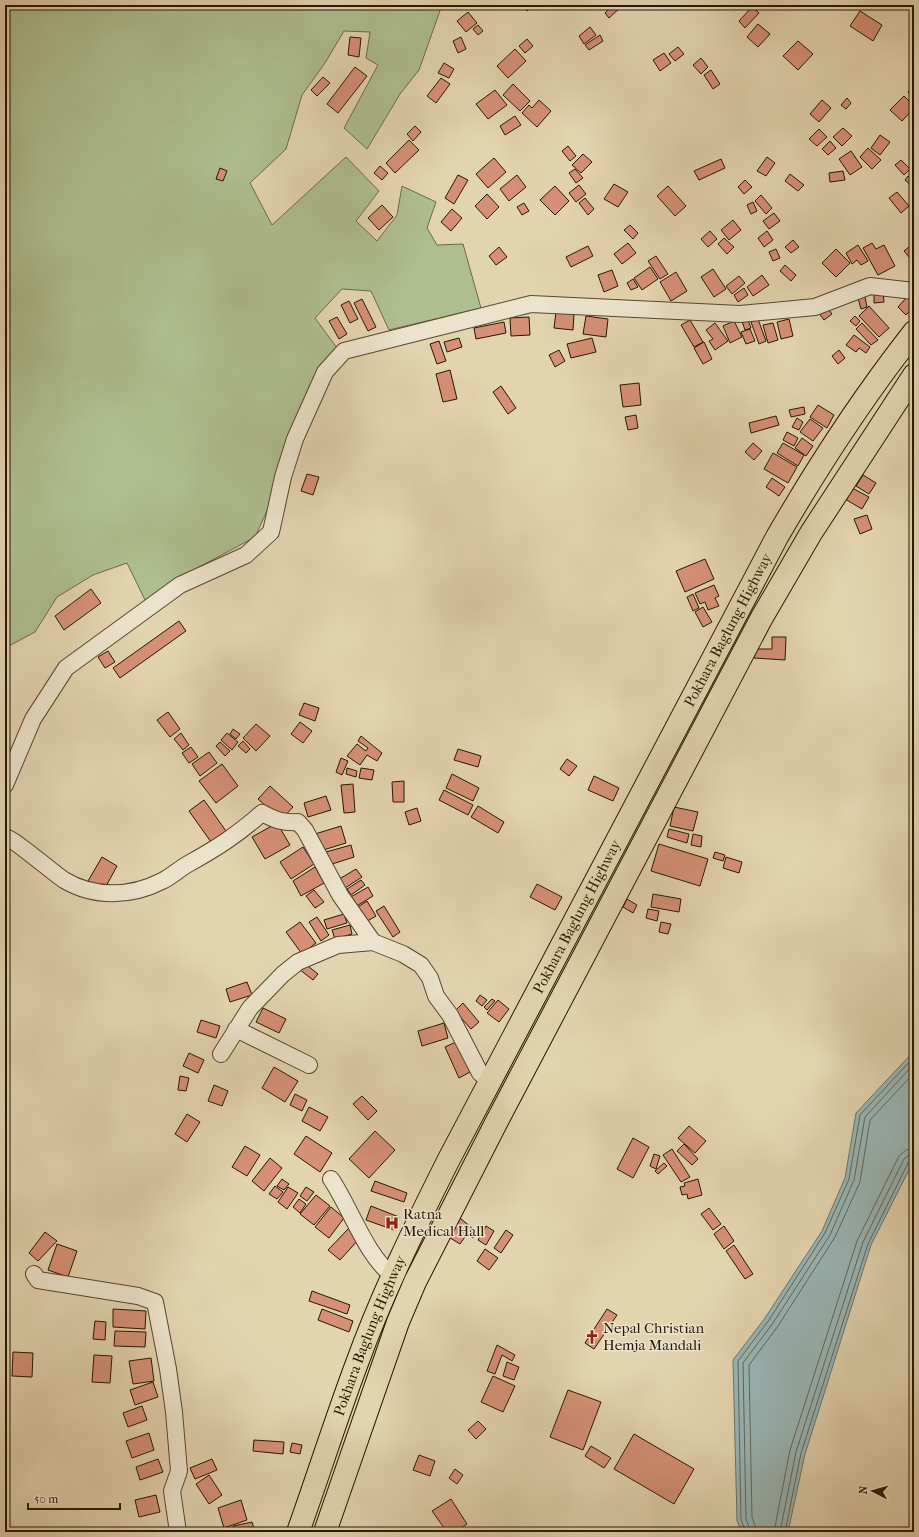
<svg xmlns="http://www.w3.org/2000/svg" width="919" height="1537" viewBox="0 0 919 1537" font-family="'IM FELL French Canon',serif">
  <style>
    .green { fill: #aebe90; stroke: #6a6a49 }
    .water { fill: #99b6b5; stroke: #6b766d }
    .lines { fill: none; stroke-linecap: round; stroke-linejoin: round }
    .shore { stroke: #60665c; stroke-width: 1 }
    .building { fill: #d59077; stroke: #271602 }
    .minor-casing { stroke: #56462e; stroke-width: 18 }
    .highway-casing { stroke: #271602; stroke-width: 24 }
    .minor { stroke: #ede3cc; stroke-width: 16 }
    .highway { stroke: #e3d4b0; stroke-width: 22 }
    .labels { text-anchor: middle; stroke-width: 3; stroke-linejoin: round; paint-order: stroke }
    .street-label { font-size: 15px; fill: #271602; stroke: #ede3cc }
    .poi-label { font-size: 15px; fill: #271602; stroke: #ede3cc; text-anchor: start }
  </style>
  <rect width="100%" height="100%" fill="#e3d4b0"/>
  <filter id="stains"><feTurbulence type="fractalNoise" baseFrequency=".005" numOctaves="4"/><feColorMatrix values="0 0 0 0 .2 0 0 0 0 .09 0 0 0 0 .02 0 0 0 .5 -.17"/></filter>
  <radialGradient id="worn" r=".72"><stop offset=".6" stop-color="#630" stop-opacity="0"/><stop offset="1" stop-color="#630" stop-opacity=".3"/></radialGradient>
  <path class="green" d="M5,5h437l-23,65 -19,24 -33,55 -23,-21 34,-63 -12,-7 4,-26 -26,-1 -19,32 -23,32 -16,54 -36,34 22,42 74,-68 33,34 -23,30 21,20 20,-26 5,-29 34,16 -9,26 10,17 26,-1 18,64 -92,22 -18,-39 -29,-2 -27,29 22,30 -22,30 -28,60 -17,66 -15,33 -52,28 -58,35 -18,-37 -34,12 -36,22 -22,35 -30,16z"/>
  <path class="water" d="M914,1051v109l-43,85 -66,209 -17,78h-46l-5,-11 -4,-161 32,-42 57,-87 23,-53 11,-65z"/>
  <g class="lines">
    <path class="shore" d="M746,1532l-5,-12 -3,-159 31,-41 56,-87 24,-54 11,-64 54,-58
      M751,1532l-5,-13 -3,-156 30,-40 57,-88 24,-55 11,-63 49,-53
      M757,1532l-5,-15 -3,-152 29,-39 57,-89 25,-55 10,-62 44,-47
      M774,1532l16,-82 67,-209 42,-85 7,-6 8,-2
      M780,1532l16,-80 67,-210 41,-83 5,-4 5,-1
      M785,1532l16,-79 67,-209 41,-83 5,-2"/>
  </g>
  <path class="building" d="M522,5h13l-8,6z
    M613,5l9,1 -13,12 -4,-5z
    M752,7l7,6 -14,15 -6,-7z
    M860,11l22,14 -9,16 -23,-15z
    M468,12l9,11 -11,9 -9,-11z
    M758,24l12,10 -12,13 -11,-10z
    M478,25l5,6 -5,4 -5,-6z
    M590,27l6,8 -12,9 -5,-8z
    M600,35l3,6 -14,9 -4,-5z
    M350,37l11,1 -2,19 -11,-2z
    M461,37l5,12 -8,4 -5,-12z
    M527,39l6,7 -8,7 -6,-7z
    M798,41l15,13 -15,16 -15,-14z
    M678,47l6,7 -9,7 -6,-7z
    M515,49l11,12 -18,17 -11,-12z
    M664,53l7,10 -11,8 -7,-11z
    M701,58l7,9 -7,7 -8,-9z
    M444,63l10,6 -5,9 -11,-5z
    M355,67l12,9 -29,37 -11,-9z
    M711,70l9,14 -7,5 -9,-14z
    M323,77l7,6 -13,13 -6,-6z
    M441,78l9,6 -14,19 -9,-7z
    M513,84l17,17 -10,10 -17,-16z
    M914,85v13l-6,-6z
    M495,90l12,15 -19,14 -12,-15z
    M904,96l10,10v2l-12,13 -12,-11z
    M847,98l4,5 -5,6 -5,-4z
    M539,100l12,11 -14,16 -15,-14 7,-8 3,3z
    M822,100l9,8 -12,14 -9,-8z
    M515,116l6,9 -16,10 -5,-9z
    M415,126l6,6 -8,9 -6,-7z
    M843,128l9,8 -10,10 -9,-9z
    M819,129l8,8 -10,9 -8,-7z
    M880,135l10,7 -10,13 -9,-7z
    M409,140l10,10 -24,23 -9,-10z
    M830,141l6,7 -8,7 -6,-6z
    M568,146l8,10 -6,5 -8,-10z
    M868,148l13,12 -9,9 -12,-12z
    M851,151l11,16 -12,8 -11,-16z
    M583,154l9,8 -11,11 -9,-8z
    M767,157l8,6 -9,13 -9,-5z
    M494,158l12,14 -18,16 -12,-14z
    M721,159l4,9 -26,12 -5,-9z
    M901,160l9,9 -6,6 -9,-10z
    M380,166l8,7 -6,7 -8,-7z
    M220,168l7,3 -4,10 -7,-2z
    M575,169l8,9 -7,5 -7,-10z
    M843,171l2,9 -15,2 -1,-9z
    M790,174l14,11 -6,6 -13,-10z
    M458,175l10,5 -14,24 -9,-6z
    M517,175l9,12 -17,14 -9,-12z
    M908,176l6,5 -1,6 -8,-7z
    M745,180l7,7 -8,7 -6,-7z
    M614,184l14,8 -10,15 -14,-8z
    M579,185l7,9 -10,8 -7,-9z
    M555,186l14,15 -14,14 -15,-15z
    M668,186l18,20 -11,10 -18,-20z
    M897,192l12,14 -8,7 -12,-15z
    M487,194l12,13 -12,12 -12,-13z
    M761,195l11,13 -6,6 -11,-13z
    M585,198l9,11 -6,6 -9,-12z
    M753,202l4,9 -6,3 -4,-9z
    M524,203l5,8 -7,4 -5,-8z
    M382,205l11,12 -14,13 -11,-12z
    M452,209l10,9 -11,13 -10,-9z
    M774,213l6,8 -11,8 -6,-8z
    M733,220l8,10 -12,10 -8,-10z
    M630,225l8,8 -5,6 -9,-9z
    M710,231l7,8 -9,8 -7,-8z
    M767,231l6,9 -9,7 -6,-9z
    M724,238l10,9 -7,7 -9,-10z
    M793,240l6,7 -8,6 -6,-6z
    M628,243l8,10 -14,11 -8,-10z
    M872,243l4,6 8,-4 11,21 -17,9 -15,-27z
    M914,243v20l-10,-12z
    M858,245l10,16 -7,4 -4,-5 -5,4 -6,-11z
    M588,246l5,10 -22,11 -5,-10z
    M499,247l8,10 -11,8 -7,-9z
    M776,249l4,9 -7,3 -4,-9z
    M836,249l14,14 -14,14 -14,-14z
    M656,256l12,18 -8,5 -12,-18z
    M785,265l11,10 -5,6 -11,-10z
    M650,267l8,12 -16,11 -8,-12z
    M713,269l13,20 -12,8 -13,-20z
    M612,270l6,16 -14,6 -6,-17z
    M676,272l11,19 -16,10 -11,-19z
    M762,275l7,10 -16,11 -6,-9z
    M739,276l6,7 -13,11 -6,-8z
    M633,279l5,8 -7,3 -4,-7z
    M744,288l4,7 -10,7 -4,-7z
    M883,292l1,10 -10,1v-10z
    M865,297l2,10 -6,2 -3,-11z
    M907,297l7,6v3l-8,9 -8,-8z
    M362,299l14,28 -8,4 -14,-28z
    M349,301l9,18 -8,4 -9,-18z
    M826,306l6,8 -8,6 -6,-8z
    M869,306l20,22 -10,9 -20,-21z
    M556,312l18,2 -1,16 -19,-2z
    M586,316l22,3 -2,18 -23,-3z
    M855,316l5,5 -4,5 -6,-5z
    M337,317l10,17 -8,5 -10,-18z
    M529,317l1,18 -19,1 -1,-18z
    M758,319l8,22 -7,3 -8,-22z
    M789,319l4,17 -12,3 -4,-17z
    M690,320l13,22 -9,5 -13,-22z
    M748,320l3,8 -6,2 -3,-9z
    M734,321l8,16 -12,6 -7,-17z
    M504,322l2,11 -30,6 -2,-11z
    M715,323l13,18 -13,9 -6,-9 4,-2 -7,-9z
    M773,323l5,17 -10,3 -5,-18z
    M862,323l16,17 -7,5 -15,-16z
    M750,329l5,12 -9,3 -5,-12z
    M854,335l16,12 -4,6 -7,-5 -3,4 -10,-7z
    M459,338l3,9 -15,5 -3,-10z
    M592,338l4,14 -25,6 -4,-14z
    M439,341l7,20 -9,3 -7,-20z
    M704,342l8,17 -9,5 -9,-16z
    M559,350l6,11 -10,6 -6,-12z
    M839,350l6,8 -7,6 -6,-8z
    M450,370l7,29 -14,3 -7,-28z
    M639,383l2,22 -18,2 -3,-22z
    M501,386l15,22 -8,6 -15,-22z
    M818,405l16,10 -7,13 -17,-11z
    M804,407l1,7 -14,3 -2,-7z
    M636,415l2,13 -10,2 -3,-13z
    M776,416l3,9 -28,8 -2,-10z
    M797,418l6,4 -4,8 -7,-3z
    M810,419l13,9 -10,13 -13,-9z
    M787,432l11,6 -4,8 -11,-6z
    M802,438l11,8 -7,10 -11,-8z
    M753,443l9,8 -8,9 -9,-8z
    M783,443l21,12 -6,11 -21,-13z
    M773,453l24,14 -9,16 -24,-14z
    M307,474l12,3 -6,18 -12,-4z
    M863,475l13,8 -7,11 -13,-8z
    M772,478l13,9 -6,9 -13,-9z
    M852,488l17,9 -7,12 -17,-10z
    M867,515l5,14 -12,5 -6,-15z
    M705,559l9,20 -29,13 -9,-21z
    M714,585l5,11 -4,2 4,8 -11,4 -3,-8 -5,2 -5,-11z
    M91,589l10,14 -37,27 -9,-14z
    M693,594l6,14 -6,3 -6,-14z
    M703,607l9,15 -9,5 -8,-15z
    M179,621l7,10 -66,47 -7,-10z
    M772,637h14l-1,23 -31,-2 2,-9h16z
    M108,651l7,11 -10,6 -7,-11z
    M304,703l15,5 -4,13 -16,-6z
    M168,712l12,17 -10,8 -13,-17z
    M300,722l12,9 -9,12 -12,-9z
    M256,724l14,12 -14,15 -13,-13z
    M233,729l7,5 -4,5 -6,-5z
    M181,733l8,12 -6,5 -9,-11z
    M227,733l11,9 -6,8 -11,-10z
    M361,736l21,17 -5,8 -10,-6 -7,10 -13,-9 10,-12 9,7 2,-3 -10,-7z
    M243,741l7,8 -4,4 -8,-7z
    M220,742l10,9 -5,5 -9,-10z
    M191,747l7,10 -9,6 -7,-10z
    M458,749l23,7 -3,11 -24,-7z
    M209,752l8,11 -17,13 -8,-12z
    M341,758l7,3 -6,14 -6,-3z
    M567,759l10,7 -8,10 -9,-7z
    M222,764l16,22 -22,17 -17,-22z
    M347,768l10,3 -1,6 -10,-3z
    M361,768l13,2 -2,10 -13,-2z
    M452,774l27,14 -6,13 -27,-13z
    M594,776l25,12 -6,13 -25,-11z
    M404,781v21h-11l-1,-20z
    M353,784l2,28 -11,1 -3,-28z
    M270,786l23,21 -12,13 -23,-21z
    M444,790l29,15 -5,10 -29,-15z
    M326,796l5,14 -23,7 -4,-14z
    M204,800l22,31 -15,11 -22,-31z
    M478,806l26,16 -6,11 -27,-16z
    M674,807l24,5 -5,19 -23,-5z
    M417,808l4,13 -12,4 -4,-13z
    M277,823l13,22 -25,14 -13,-22z
    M341,826l5,17 -26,8 -5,-17z
    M669,829l20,5 -2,9 -20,-6z
    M693,834l9,2 -1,11 -10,-2z
    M659,844l49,15 -8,27 -49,-15z
    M351,845l3,12 -25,8 -3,-13z
    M303,847l11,17 -23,15 -11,-17z
    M715,852l10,3 -2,6 -10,-3z
    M102,857l15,9 -13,24 -16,-9z
    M726,857l16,5 -3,11 -16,-5z
    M315,867l9,16 -23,13 -8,-15z
    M356,869l6,8 -20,13 -6,-9z
    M361,880l4,5 -14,10 -4,-6z
    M537,884l25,13 -7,13 -25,-13z
    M368,887l5,9 -18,11 -6,-9z
    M314,890l10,12 -9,6 -9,-12z
    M653,894l28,5 -2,13 -28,-5z
    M627,899l10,6 -4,8 -10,-6z
    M367,901l9,15 -12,7 -9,-14z
    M384,906l16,26 -7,5 -17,-26z
    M648,909l11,2 -2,10 -11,-3z
    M344,914l3,9 -20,6 -3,-9z
    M317,917l12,18 -8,6 -12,-19z
    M300,922l16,21 -14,11 -16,-22z
    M661,922l10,2 -3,10 -9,-2z
    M350,925l2,9 -17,5 -3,-9z
    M304,963l14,11 -5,6 -14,-11z
    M247,982l5,13 -22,7 -4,-13z
    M480,995l7,5 -5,6 -6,-5z
    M492,999l3,2 -8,9 -3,-3z
    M498,1000l11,9 -10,13 -12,-9z
    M463,1003l16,19 -8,7 -16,-18z
    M263,1008l23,11 -7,14 -23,-11z
    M201,1020l19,6 -4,12 -19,-6z
    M444,1023l4,15 -26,8 -4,-15z
    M456,1042l14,30 -11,6 -14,-31z
    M189,1053l15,7 -6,13 -15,-7z
    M274,1067l24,14 -13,21 -23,-14z
    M180,1076l9,2 -3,13 -8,-1z
    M214,1085l14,6 -6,15 -14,-5z
    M295,1094l12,6 -5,11 -12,-6z
    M362,1096l15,15 -9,9 -15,-16z
    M309,1107l19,10 -8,14 -18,-10z
    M187,1114l13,8 -13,20 -12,-8z
    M689,1126l17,15 -11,12 -17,-15z
    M375,1131l20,19 -26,28 -20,-19z
    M306,1136l26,17 -12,19 -26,-18z
    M633,1138l16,9 -16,31 -16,-9z
    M684,1144l14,15 -6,6 -15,-14z
    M245,1146l15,9 -13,21 -15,-9z
    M672,1149l18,28 -9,5 -18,-27z
    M654,1154l6,2 -4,13 -6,-3z
    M270,1158l12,10 -18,23 -12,-10z
    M664,1163l3,3 -9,8 -3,-3z
    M282,1179l7,5 -5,6 -7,-4z
    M698,1179l4,16 -14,4 -1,-5 -5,1 -2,-8 5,-1 -1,-3z
    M375,1181l32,12 -3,9 -33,-11z
    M275,1186l8,6 -6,7 -8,-5z
    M288,1187l10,6 -11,16 -9,-7z
    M306,1187l8,5 -7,9 -7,-5z
    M316,1195l14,11 -16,19 -14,-11z
    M299,1199l7,5 -6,9 -7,-6z
    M371,1206l28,11 -5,13 -28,-10z
    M331,1207l13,11 -15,20 -14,-11z
    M709,1208l12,16 -8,6 -12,-16z
    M460,1218l17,14 -4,6 -6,-4 -7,10 -13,-8z
    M486,1226l8,5 -8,14 -8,-5z
    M724,1226l10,15 -10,8 -10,-15z
    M349,1228l11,10 -20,22 -12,-10z
    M506,1230l7,5 -12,18 -7,-5z
    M45,1232l12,9 -19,20 -9,-8z
    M57,1244l20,7 -9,26 -20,-7z
    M734,1245l19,29 -8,5 -19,-28z
    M485,1249l13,9 -9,12 -12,-9z
    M312,1291l38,14 -3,9 -38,-13z
    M113,1309l33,2 -1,18 -32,-2z
    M322,1309l31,12 -4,11 -31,-12z
    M607,1309l10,6 -23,34 -9,-6z
    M95,1321l11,1 -1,18 -12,-1z
    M115,1331l31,1 -1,15 -31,-1z
    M497,1345l18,10 -3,6 -10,-6 -7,19 -8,-3z
    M13,1352l20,1 -1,24 -20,-1z
    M94,1355l18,1 -2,27 -18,-1z
    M151,1358l3,23 -21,3 -4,-23z
    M507,1362l12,5 -5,13 -11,-4z
    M493,1376l22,10 -12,26 -22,-10z
    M153,1382l5,15 -23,8 -5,-15z
    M568,1390l33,12 -18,48 -33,-13z
    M142,1406l5,14 -19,7 -5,-14z
    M478,1421l8,8 -10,10 -8,-9z
    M149,1433l5,17 -22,8 -6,-17z
    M634,1434l60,35 -20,35 -60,-35z
    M254,1440l30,2 -1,12 -30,-3z
    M292,1443l10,2 -2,9 -10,-2z
    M591,1446l20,12 -7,10 -19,-12z
    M419,1455l16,6 -5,15 -17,-6z
    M158,1459l5,13 -23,8 -4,-13z
    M212,1459l5,11 -22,9 -5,-11z
    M455,1469l8,6 -6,9 -8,-6z
    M209,1475l13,20 -13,9 -13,-20z
    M156,1495l4,17 -21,5 -4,-17z
    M451,1499l16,25 -12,8h-8l-15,-21z
    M241,1500l6,20 -23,8 -6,-20z
    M252,1522l3,10h-20l-2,-6z"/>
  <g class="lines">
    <defs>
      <path id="minor" d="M5,785l28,-66 33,-51 114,-83 66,-30 25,-23 12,-55 12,-38 30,-67 19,-21 187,-47 209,10 75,-7 55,-21 44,5
        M5,837c8,1 47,35 59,43 30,18 67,17 98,1 9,-4 17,-12 26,-17 29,-16 49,-29 74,-51 13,7 21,10 36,9l7,8 35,65 33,47 30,12 18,11 9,13 6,18 14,19 30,58 10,8
        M236,1029l73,36
        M221,1054l29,-46 33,-34 15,-12 40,-17 35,-3
        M331,1179c18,26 37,81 62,96
        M34,1274l4,6 100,16 17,6 13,67 6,43 5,59 -7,20 6,41"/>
      <g id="highway">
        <path id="s1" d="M298,1532c20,-56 38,-113 59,-169 25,-69 58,-136 91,-202l329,-624c41,-71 86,-140 137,-205"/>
        <path d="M325,1532l73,-210 17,-40 81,-159 265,-504 50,-86 103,-158"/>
      </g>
    </defs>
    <use href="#minor" class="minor-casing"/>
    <use href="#highway" class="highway-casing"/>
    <use href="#minor" class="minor"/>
    <use href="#highway" class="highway"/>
  </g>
  <defs>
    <symbol id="hospital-bare" viewBox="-9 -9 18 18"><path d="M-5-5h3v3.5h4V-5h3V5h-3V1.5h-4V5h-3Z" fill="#8f2418" stroke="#ede3cc" stroke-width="2.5" paint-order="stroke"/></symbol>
    <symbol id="church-bare" viewBox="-9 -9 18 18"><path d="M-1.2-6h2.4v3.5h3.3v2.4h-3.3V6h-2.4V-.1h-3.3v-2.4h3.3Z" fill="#8f2418" stroke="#ede3cc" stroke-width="2.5" paint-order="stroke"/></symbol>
  </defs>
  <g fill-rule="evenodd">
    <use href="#hospital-bare" x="382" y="1213" width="20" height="20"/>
    <use href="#church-bare" x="582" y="1327" width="20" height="20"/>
  </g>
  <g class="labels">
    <g class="street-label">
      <text dy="5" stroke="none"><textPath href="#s1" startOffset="1001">Pokhara Baglung Highway</textPath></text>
      <text dy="5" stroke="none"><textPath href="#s1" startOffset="677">Pokhara Baglung Highway</textPath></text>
      <text dy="5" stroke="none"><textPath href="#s1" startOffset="209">Pokhara Baglung Highway</textPath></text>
    </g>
    <g class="poi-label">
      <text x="403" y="1219">Ratna<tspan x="403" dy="17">Medical Hall</tspan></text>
      <text x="603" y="1333">Nepal Christian<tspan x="603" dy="17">Hemja Mandali</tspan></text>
    </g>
  </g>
  <rect width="919" height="1537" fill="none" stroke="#e3d4b0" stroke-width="20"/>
  <rect x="6" y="6" width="907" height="1525" fill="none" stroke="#271602" stroke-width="2"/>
  <rect x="10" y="10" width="899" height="1517" fill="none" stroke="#271602"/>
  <g transform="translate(873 1491) rotate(276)" stroke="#ede3cc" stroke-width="3" paint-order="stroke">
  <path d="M0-3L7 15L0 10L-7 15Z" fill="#271602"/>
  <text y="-6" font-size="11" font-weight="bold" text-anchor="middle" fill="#271602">N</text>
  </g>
  <path d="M28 1503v6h92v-6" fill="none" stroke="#271602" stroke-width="2"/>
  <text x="34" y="1503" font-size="12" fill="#271602" stroke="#ede3cc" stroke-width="3" paint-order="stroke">50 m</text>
  <rect width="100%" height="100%" filter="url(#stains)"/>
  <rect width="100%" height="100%" fill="url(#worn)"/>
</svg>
